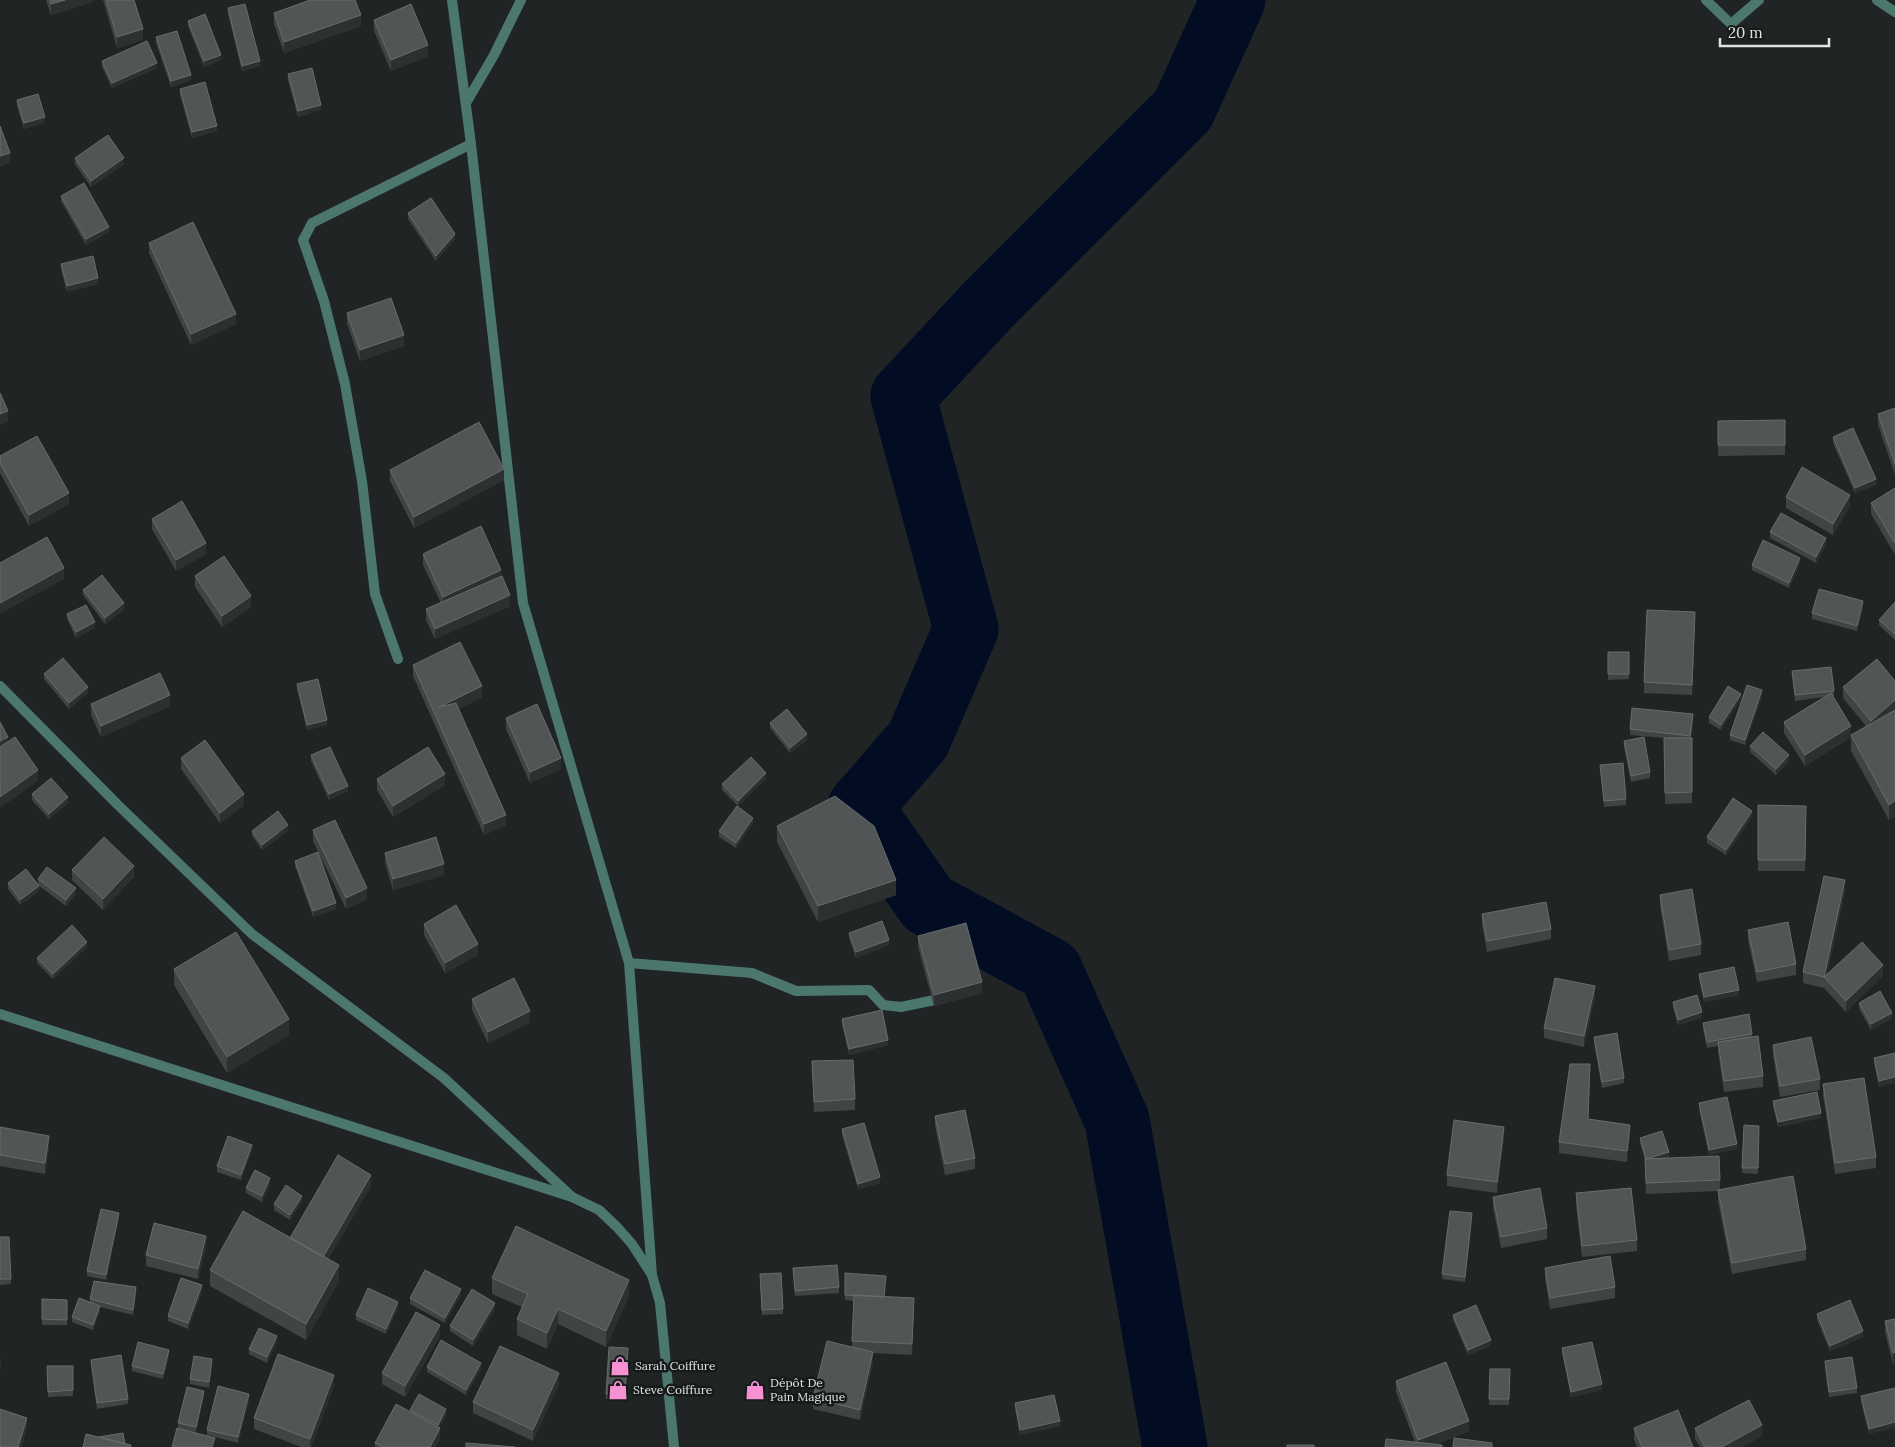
<svg xmlns="http://www.w3.org/2000/svg" width="1895" height="1447" viewBox="0 0 1895 1447" font-family="Lora,serif">
  <style>
    .lines { fill: none; stroke-linecap: round; stroke-linejoin: round }
    .river { stroke: #020c23; stroke-width: 65 }
    .minor { stroke: #4c776d; stroke-width: 10 }
    .tertiary { stroke: #4c776d; stroke-width: 10 }
    .wall { fill: #414445 }
    .shaded-wall { fill: #2d3031 }
    .building { fill: #525556; stroke: #696c6c }
    .labels { text-anchor: middle; stroke-width: 5; stroke-linejoin: round; paint-order: stroke }
    .poi-label { font-size: 12px; fill: #e2e4e4; stroke: #171a1b; text-anchor: start }
  </style>
  <rect width="100%" height="100%" fill="#202424"/>
  <g class="lines">
    <path class="river" d="M1175,1447l-58,-327 -67,-150 -122,-66 -68,-97 58,-67 48,-111 -63,-233 83,-89 197,-197 50,-110"/>
    <path class="minor" d="M452,0l19,144 52,459 106,360 23,312
      M1706,0l25,24 28,-24
      M1877,0l18,12
      M466,103l28,-48 27,-55
      M398,659l-23,-65 -13,-113 -17,-97 -21,-83 -21,-61 9,-17 159,-79
      M0,686l118,119 134,129 192,144 128,119
      M629,963l123,10 44,18 73,-1 14,15 18,2 43,-9"/>
    <path class="tertiary" d="M0,1014l572,183 27,13 18,17 15,17 20,31 8,28 14,144"/>
  </g>
  <path class="wall" d="M46,0h47v2l-42,13z
    M103,0h31l9,40 -26,8z
    M228,8l32,58 -18,5 -14,-57z
    M274,13l87,13 -77,27 -10,-29z
    M374,20l54,36 -37,15 -17,-40z
    M188,21l33,39 -17,7 -16,-41z
    M156,37l35,43 -20,7 -15,-44z
    M102,61l55,7 -45,20 -10,-21z
    M288,74l33,36 -23,7 -10,-37z
    M180,89l37,42 -25,7 -12,-43z
    M17,100l28,22 -21,7 -7,-23z
    M75,158l49,6 -33,23 -16,-23z
    M61,196l48,36 -23,13 -25,-44z
    M408,213l47,26 -19,22 -28,-42z
    M149,243l87,81 -45,21 -42,-92z
    M61,264l37,20 -31,8 -6,-23z
    M347,313l57,33 -44,15 -13,-37z
    M1895,408v67l-17,-50v-11z
    M1785,420v35l-67,1v-35z
    M1833,437l43,48 -21,8 -22,-50z
    M0,456l69,48 -40,22 -29,-53z
    M390,470l114,10 -90,48 -24,-47z
    M1895,488v65h-1l-23,-39v-11z
    M1786,497l64,9 -17,29 -47,-27z
    M152,519l54,35 -30,17 -24,-42z
    M1770,532l56,12 -10,19 -46,-25z
    M423,554l78,22 9,30 -75,33 -9,-19v-11l15,-6 -18,-38z
    M1800,563l-11,25 -37,-18v-5z
    M195,576l56,31 -29,20 -27,-40z
    M83,590l41,19 -19,15 -22,-29z
    M1895,602v38l-16,-15v-5z
    M1863,607l-6,24 -45,-12v-6z
    M67,614l28,14 -19,10 -9,-19z
    M1695,623l-3,72 -48,-2v-11z
    M1608,652h21v27l-21,1z
    M413,665l69,32 -24,12 48,116 -22,10 -71,-159z
    M1792,671l42,20v5h-1l18,39 15,-9 -23,-28v-11l52,-6 -6,139 -38,-69v-14l-46,29 -21,-33v-11l40,-25 -29,4z
    M44,674l44,19 -19,16 -25,-30z
    M297,684l30,41 -20,5 -10,-41z
    M1762,696l-17,49 -15,-5v-5z
    M1741,699l-20,31 -12,-7v-6z
    M91,704l79,2 -69,31 -10,-22z
    M506,718l55,51 -31,14 -24,-54z
    M1693,720l-2,18h1v65l-27,1 -1,-66 -34,-3v-6z
    M770,723l37,17 -17,13 -20,-25z
    M1624,741l26,31v6l-19,4 -7,-35z
    M1750,746l39,15 -13,14 -26,-23z
    M311,755l37,36 -19,9 -18,-39z
    M181,758l63,47 -24,18 -39,-54z
    M1600,765l26,34v6l-22,2z
    M766,778l-28,28 -16,-16v-6z
    M377,779l68,6 -52,32 -16,-27z
    M32,794l36,9 -19,16 -17,-19z
    M1758,805l48,1 -1,65h-47z
    M1752,817l-26,38 -19,-12v-6z
    M753,823l-17,25 -17,-11v-6z
    M777,826l119,69 -78,27 -41,-80z
    M313,830l54,69 -21,10 -33,-68z
    M252,831h36l-26,19 -10,-14z
    M385,853l59,22 -51,15 -8,-27z
    M295,861l41,48 -23,8 -18,-51z
    M72,870l62,7 -31,33 -31,-30z
    M38,879l38,15 -10,12 -28,-21z
    M8,883l31,8 -19,14 -12,-16z
    M1845,891l-18,84 56,1 -37,36 -22,-24 -21,-5v-11z
    M1660,895l41,49v11l-32,6 -9,-55z
    M1482,914l69,15v10l-64,13 -5,-27z
    M424,924l54,31 -33,18 -21,-38z
    M1748,930l48,34v11l-39,7 -9,-42z
    M849,933l40,12 -33,13 -7,-20z
    M918,936l64,57 -48,13 -16,-59z
    M87,947l-34,32 -16,-16v-5z
    M174,969l115,66 -62,38 -53,-88z
    M1699,974l40,21 -35,7 -5,-23z
    M1595,997l-11,50 -40,-9v-10z
    M472,999l58,23 -42,21 -16,-33z
    M1673,1002l29,16 -24,7 -5,-18z
    M1859,1003l33,15 -21,12 -12,-21z
    M842,1019l46,26 -39,10 -7,-30z
    M1703,1023l49,11v3l11,39v11l-39,5 -6,-40v-6l-11,2 -4,-19z
    M1594,1037l30,41v5l-22,5 -8,-45z
    M1773,1045l47,34v11l-40,7 -7,-41z
    M1895,1053l-16,34 -5,-24v-5z
    M812,1061l43,38v11l-41,2z
    M1823,1084l53,73v11l-41,6 -12,-79z
    M1773,1101l48,17 -43,9 -5,-21z
    M1699,1103l38,46 -28,6 -10,-46z
    M935,1116l40,42v11l-30,6 -10,-49z
    M1744,1125l15,1 -1,48 -16,-1z
    M0,1127l49,20 -4,27 -45,-8z
    M842,1129l38,54 -22,6 -16,-54z
    M1630,1135l-3,27 -68,-9v-11z
    M1504,1138l-7,55 -50,-7v-11z
    M1640,1138l29,20 51,22v10l86,59v11l-74,14 -14,-73v-10l-72,3 -1,-34 -5,-17z
    M252,1150l-11,30 -24,-8v-6z
    M270,1184l-8,18 -16,-9v-5z
    M371,1186l-43,73 11,22 -33,59 -96,-54v-16l80,-32z
    M1576,1193l61,47v11l-55,6 -6,-53z
    M1493,1197l54,31v11l-46,9 -8,-40z
    M302,1202l-12,18 -16,-10v-6z
    M119,1218l-13,62 -19,-4v-5z
    M1472,1219l-7,63 -23,-3v-5z
    M0,1237h9l2,47 -11,1z
    M206,1247l-8,32 -52,-13v-11z
    M793,1268l46,19v6l-44,3z
    M1545,1268l70,19v11l-65,11 -5,-30z
    M845,1273l40,24 29,12 -2,46 -39,-2v10l-13,57 -47,-11v-11l39,-51 2,-46 -9,-1z
    M492,1278l137,18 -23,51 -48,-23 -11,25 -30,-14v-16l5,-12 -30,-13z
    M760,1279l23,30v5l-21,1z
    M202,1291l-14,38 -20,-8v-5z
    M136,1293l-3,22 -33,-8v4l-7,19 -21,-8v-5l18,-15v-3z
    M461,1295l-16,28 -35,-19v-6z
    M42,1299l25,1v25h-25z
    M398,1308l-12,26 -30,-14v-5z
    M495,1309l-22,37 -23,-15v-5z
    M1817,1314l46,23 -33,14 -13,-31z
    M1453,1315l38,31 -23,9 -15,-35z
    M1895,1319v44l-2,1 -8,-32v-11z
    M440,1336l-35,61 -23,-13v-11z
    M277,1342l-10,21 -18,-9v-5z
    M1562,1348l40,42 -31,7 -9,-44z
    M628,1353l-3,47 -19,-1v-5z
    M169,1356l-6,23 -31,-8v-5z
    M91,1360l37,39v5l-31,5 -6,-43z
    M1825,1361l32,27v5l-28,4 -4,-30z
    M212,1364l-3,24 -19,-4v-5z
    M47,1366h26v30l-25,1z
    M427,1367l54,2 -15,26 -39,-23z
    M1490,1369h20l-1,36h-20z
    M1396,1381l73,50 -34,14 -20,-3 -19,-50z
    M559,1384l-26,57 -60,-28v-11z
    M334,1386l-23,61h-10l-47,-18v-11z
    M1895,1388l-26,46 -8,-32v-6z
    M204,1396l-8,36 -18,-4v-5z
    M249,1400l-11,43 -31,-8v-5z
    M1015,1403l45,23 -40,9 -5,-26z
    M410,1410l36,5 -7,12 1,11 -5,9h-60v-4l35,-31z
    M1634,1428l59,19h-56l-3,-8z
    M1695,1428l67,8 -20,11h-42l-5,-8z"/>
  <path class="shaded-wall" d="M65,0h28v2l-42,13v-11z
    M361,15v11l-77,27v-11z
    M143,29v11l-26,8v-11z
    M428,45v11l-37,15v-11z
    M221,55v5l-17,7v-6z
    M260,61v5l-18,5v-5z
    M157,63v5l-45,20v-5z
    M191,75v5l-20,7v-6z
    M321,105v5l-23,7v-6z
    M45,117v5l-21,7v-6z
    M217,126v5l-25,7v-6z
    M10,153v10l-10,4v-11z
    M124,158v6l-33,23v-6z
    M109,227v5l-23,13v-6z
    M455,234v5l-19,22v-5z
    M98,278v6l-31,8v-6z
    M236,314v10l-45,21v-11z
    M404,335v11l-44,15v-11z
    M8,411v11l-8,3v-11z
    M504,469v11l-90,48v-11z
    M1876,479v6l-21,8v-5z
    M69,493v11l-40,22v-11z
    M1850,495v11l-17,29v-11z
    M1826,538v6l-10,19v-6z
    M206,543v11l-30,17v-11z
    M1800,558v5l-11,25v-5z
    M64,568v11l-64,35v-11z
    M501,570v10l-58,28v-11z
    M510,595v11l-75,33v-10z
    M251,596v11l-29,20v-11z
    M1863,601v6l-6,24v-5z
    M124,603v6l-19,15v-6z
    M95,622v6l-19,10v-6z
    M482,686v11l-43,21v-11z
    M88,687v6l-19,16v-6z
    M1762,690v6l-17,49v-5z
    M1741,694v5l-20,31v-5z
    M170,695v11l-69,31v-11z
    M1895,700v11l-24,20v-10z
    M327,720v5l-20,5v-5z
    M1851,726v10v-1v2l-46,29v-11z
    M807,734v6l-17,13v-5z
    M8,737v6l-8,4v-6z
    M1789,755v6l-13,14v-6z
    M561,758v11l-31,14v-11z
    M38,770v11l-38,27v-11z
    M766,773v5l-28,28v-5z
    M445,774v11l-52,32v-11z
    M348,786v5l-19,9v-6z
    M244,794v11l-24,18v-10z
    M68,797v6l-19,16v-5z
    M1895,801v16l-6,3v-15z
    M1752,811v6l-26,38v-5z
    M506,815v10l-22,10v-11z
    M753,818v5l-17,25v-5z
    M288,825v6l-26,19v-5z
    M444,864v11l-51,15v-11z
    M134,866v11l-31,33v-11z
    M896,880v15l-78,27v-16z
    M1845,880v11l-19,89 -2,-3v11v-11z
    M39,886v5l-19,14v-5z
    M76,888v6l-10,12v-6z
    M367,888v11l-21,10v-11z
    M336,903v6l-23,8v-6z
    M889,940v5l-33,13v-6z
    M87,942v5l-34,32v-5z
    M478,944v11l-33,18v-10z
    M1883,965v11l-37,36v-11z
    M982,982v11l-48,13v-11z
    M1595,986v11l-11,50v-11z
    M1739,990v5l-35,7v-5z
    M530,1011v11l-42,21v-11z
    M1702,1012v6l-24,7v-5z
    M1892,1013v5l-21,12v-6z
    M289,1019v16l-62,38v-16z
    M888,1040v5l-39,10v-6z
    M1895,1077v6l-16,4v-6z
    M1821,1113v5l-43,9v-5z
    M1630,1125v10l-3,27v-11z
    M1504,1127v11l-7,55v-11z
    M49,1136v11l-4,27v-11z
    M1737,1144v5l-28,6v-5z
    M252,1145v5l-11,30v-5z
    M1669,1152v6l-23,1z
    M371,1175v11l-49,84v-11z
    M880,1177v6l-22,6v-5z
    M270,1178v6l-8,18v-6z
    M302,1196v6l-12,18v-5z
    M119,1213v5l-13,62v-5z
    M1472,1213v6l-7,63v-5z
    M206,1236v11l-8,32v-10z
    M339,1265v16l-33,59v-16z
    M629,1280v16l-23,51v-16z
    M202,1285v6l-14,38v-6z
    M136,1287v6l-3,22v-5z
    M461,1289v6l-16,28v-5z
    M398,1302v6l-12,26v-5z
    M495,1303v6l-22,37v-6z
    M100,1306v5l-7,19v-5z
    M558,1309v15l-11,25v-16z
    M440,1325v11l-35,61v-11z
    M1863,1331v6l-33,14v-5z
    M277,1336v6l-10,21v-6z
    M1491,1340v6l-23,9v-5z
    M169,1350v6l-6,23v-5z
    M873,1352v11l-13,57v-10z
    M1895,1352v11l-2,1v-11z
    M1,1356v11l-1,3v-11z
    M212,1359v5l-3,24v-6z
    M481,1363v6l-15,26v-5z
    M559,1373v11l-26,57v-11z
    M334,1375v11l-23,61h-1v-8z
    M1602,1384v6l-31,7v-5z
    M204,1391v5l-8,36v-5z
    M249,1394v6l-11,43v-6z
    M446,1409v6l-8,15v-5z
    M27,1418v10l-5,19h-4z
    M1060,1421v5l-40,9v-5z
    M1469,1421v10l-40,16h-11v-7z
    M1895,1422v6l-26,6v-5z
    M1762,1425v11l-20,11h-20z
    M440,1428v10l-5,9h-5z"/>
  <path class="building" d="M50,0h15l-14,4z
    M106,0h28l9,29 -26,8z
    M310,0h45l6,15 -77,27 -10,-29z
    M245,4l15,57 -18,5 -14,-58z
    M411,4l17,41 -37,15 -17,-40z
    M205,14l16,41 -17,6 -16,-40z
    M177,31l14,44 -20,6 -15,-44z
    M147,41l10,22 -45,20 -10,-22z
    M312,68l9,37 -23,6 -10,-37z
    M205,82l12,44 -25,6 -12,-43z
    M38,94l7,23 -21,6 -7,-23z
    M0,126l10,27 -10,3z
    M108,135l16,23 -33,23 -16,-23z
    M84,183l25,44 -23,12 -25,-43z
    M431,198l24,36 -19,22 -28,-43z
    M193,222l43,92 -45,20 -42,-91z
    M93,256l5,22 -31,8 -6,-22z
    M391,298l13,37 -44,15 -13,-37z
    M0,393l8,18 -8,3z
    M1895,408v56l-17,-50z
    M1785,420v25h-67v-24z
    M479,422l25,47 -90,48 -24,-47z
    M1853,428l23,51 -21,9 -22,-51z
    M37,436l32,57 -40,22 -29,-52v-7z
    M1802,467l48,28 -17,29 -47,-27z
    M1895,488v54h-1l-23,-39z
    M182,501l24,42 -30,17 -24,-41z
    M1781,513l45,25 -10,19 -46,-25z
    M481,526l20,44 -58,27 -20,-43z
    M47,537l17,31 -64,35v-40z
    M1763,540l37,18 -11,25 -37,-18z
    M224,556l27,40 -29,20 -27,-40z
    M102,575l22,28 -19,15 -22,-28z
    M502,576l8,19 -75,34 -9,-20z
    M1819,589l44,12 -6,25 -45,-13z
    M1895,602v32l-16,-14z
    M86,605l9,17 -19,10 -9,-18z
    M1647,610l48,2 -3,73 -48,-3z
    M460,642l22,44 -43,21 17,-4 50,112 -22,9 -71,-159z
    M1608,652h21v22h-21z
    M63,658l25,29 -19,16 -25,-29z
    M1877,659l18,22v19l-24,21 -28,-34z
    M1831,667l3,24 -39,4 -3,-24z
    M160,673l10,22 -69,31 -10,-22z
    M318,679l9,41 -20,5 -10,-41z
    M1747,685l15,5 -17,50 -15,-5z
    M1728,686l13,8 -20,31 -12,-8z
    M1831,693l20,33 -46,29 -21,-33z
    M537,704l24,54 -31,14 -24,-54z
    M1632,708l61,6 -3,22 -60,-7z
    M787,709l20,25 -17,14 -20,-25z
    M1895,710v91l-6,4 -38,-70z
    M0,722l8,15 -8,4z
    M1763,732l26,23 -13,14 -26,-23z
    M15,737l23,33 -38,27v-50z
    M1644,737l6,35 -19,4 -7,-35z
    M1664,738h28v54l-27,1z
    M205,740l39,54 -24,19 -39,-55z
    M330,747l18,39 -19,8 -18,-39z
    M428,747l17,27 -52,32 -16,-27z
    M751,757l15,16 -28,28 -16,-17z
    M1623,763l3,36 -22,2 -4,-36z
    M51,778l17,19 -19,17 -17,-20z
    M835,796l39,30 22,54 -78,26 -41,-80z
    M1733,798l19,13 -26,39 -19,-13z
    M1758,805l48,1 -1,54h-47z
    M737,806l16,12 -17,25 -17,-12z
    M278,811l10,14 -26,20 -10,-14z
    M335,820l32,68 -21,10 -33,-68z
    M104,837l30,29 -31,33 -31,-29z
    M436,837l8,27 -51,15 -8,-26z
    M318,852l18,51 -23,8 -18,-50z
    M47,867l29,21 -10,12 -28,-21z
    M26,869l13,17 -19,14 -12,-17z
    M1824,876l21,4 -21,97 -21,-5z
    M1692,889l9,55 -32,6 -9,-55z
    M1546,902l5,27 -64,12 -5,-27z
    M456,905l22,39 -33,19 -21,-39z
    M882,921l7,19 -33,12 -7,-19z
    M1788,922l8,42 -39,8 -9,-42z
    M966,923l16,59 -48,13 -16,-59z
    M72,925l15,17 -34,32 -16,-16z
    M236,932l53,87 -62,38 -53,-88z
    M1862,942l21,23 -37,36 -22,-24z
    M1734,967l5,23 -35,7 -5,-23z
    M514,978l16,33 -42,21 -16,-33z
    M1555,978l40,8 -11,50 -40,-8z
    M1880,991l12,22 -21,11 -12,-21z
    M1697,995l5,17 -24,8 -5,-18z
    M882,1010l6,30 -39,9 -7,-30z
    M1749,1014l3,20 -45,8 -4,-19z
    M1617,1033l7,45 -22,4 -8,-45z
    M1758,1036l5,40 -39,5 -6,-39z
    M1811,1037l9,42 -40,7 -7,-41z
    M1895,1053v24l-16,4 -5,-23z
    M853,1060l2,39 -41,3 -2,-41z
    M1570,1064h20l-2,55 42,6 -3,26 -68,-9z
    M1864,1078l12,79 -41,6 -12,-79z
    M1817,1092l4,21 -43,9 -5,-21z
    M1727,1097l10,47 -28,6 -10,-47z
    M965,1110l10,48 -30,6 -10,-48z
    M1454,1120l50,7 -7,55 -50,-7z
    M864,1123l16,54 -22,7 -16,-55z
    M1744,1125l15,1 -1,42h-16z
    M0,1127l49,9 -4,27 -45,-8z
    M1662,1131l7,21 -23,7 -6,-21z
    M228,1136l24,9 -11,30 -24,-9z
    M338,1155l33,20 -48,82 -33,-19z
    M1719,1156l1,24 -74,3 -1,-24z
    M255,1170l15,8 -8,18 -16,-8z
    M1793,1176l13,73 -74,14 -14,-73z
    M286,1185l16,11 -12,19 -16,-11z
    M1540,1188l7,40 -46,9 -8,-40z
    M1631,1188l6,52 -55,6 -6,-53z
    M101,1209l18,4 -13,62 -19,-4z
    M243,1211l96,54 -33,59 -96,-54z
    M1450,1211l22,2 -7,64 -23,-3z
    M154,1223l52,13 -8,33 -52,-14z
    M516,1226l113,54 -23,51 -48,-22 -11,24 -30,-14 11,-25 -36,-16z
    M0,1237h9l2,42h-11z
    M1610,1256l5,31 -65,11 -5,-30z
    M837,1265l2,22 -44,4 -2,-23z
    M425,1270l36,19 -16,29 -35,-20z
    M781,1273l2,36 -21,1 -2,-36z
    M845,1273l41,3 -2,21 -39,-2z
    M181,1278l21,7 -14,38 -20,-7z
    M94,1281l42,6 -3,23 -43,-11z
    M368,1288l30,14 -12,27 -30,-14z
    M472,1289l23,14 -22,37 -23,-14z
    M854,1295l60,3 -2,46 -60,-3z
    M79,1298l21,8 -7,19 -21,-8z
    M42,1299l25,1v20l-25,-1z
    M1850,1300l13,31 -33,15 -13,-32z
    M1476,1305l15,35 -23,10 -15,-35z
    M416,1312l24,13 -35,61 -23,-13z
    M1895,1319v33l-2,1 -8,-32z
    M259,1328l18,8 -10,21 -18,-8z
    M441,1340l40,23 -15,27 -39,-23z
    M827,1341l46,11 -13,58 -47,-12z
    M138,1342l31,8 -6,24 -31,-8z
    M1592,1342l10,42 -31,8 -9,-44z
    M500,1346l59,27 -26,57 -60,-28z
    M609,1347l19,1 -3,47 -19,-1z
    M278,1354l56,21 -24,64 -56,-21z
    M121,1355l7,44 -31,4 -6,-43z
    M194,1356l18,3 -3,23 -19,-3z
    M1852,1357l5,31 -28,4 -4,-31z
    M1446,1362l23,59 -51,19 -22,-59z
    M47,1366h26v24l-25,2z
    M1490,1369h20l-1,30h-20z
    M218,1386l31,8 -11,43 -31,-7z
    M187,1387l17,4 -8,36 -18,-4z
    M1895,1388v34l-26,7 -8,-33z
    M419,1394l27,15 -8,16 -28,-15z
    M1054,1395l6,26 -40,9 -5,-27z
    M1749,1400l13,25 -40,22h-17l-10,-19z
    M396,1404l44,24 -10,19h-47l-8,-4z
    M0,1409l27,9 -9,29h-18z
    M1678,1410l15,37h-51l-8,-19z
    M177,1428l38,10 -3,9h-40z
    M123,1433l2,11 -26,-7z
    M86,1434l45,11v2h-48z
    M1454,1438l38,5v4h-39z
    M1386,1439l56,6v2h-57z
    M466,1443l49,4h-49z
    M1287,1445h27v2h-27z"/>
  <defs>
    <symbol id="shop-bare" viewBox="-9 -9 18 18"><path d="M-5-2.5h2.3a2.7 3.5 0 0 1 5.4 0H5L5.5 6h-11ZM-1.5-2.5h3a1.5 2.3 0 0 0-3 0Z" fill="#f591d2" stroke="#171a1b" stroke-width="2.5" paint-order="stroke"/></symbol>
  </defs>
  <g fill-rule="evenodd">
    <use href="#shop-bare" x="606" y="1352" width="28" height="28"/>
    <use href="#shop-bare" x="604" y="1376" width="28" height="28"/>
    <use href="#shop-bare" x="741" y="1376" width="28" height="28"/>
  </g>
  <g class="labels">
    <g class="poi-label">
      <text x="635" y="1370">Sarah Coiffure</text>
      <text x="770" y="1387">Dépôt De<tspan x="770" dy="14">Pain Magique</tspan></text>
      <text x="633" y="1394">Steve Coiffure</text>
    </g>
  </g>
  <path d="M1720 38v8h109v-8" fill="none" stroke="#e2e4e4" stroke-width="2.5"/>
  <text x="1728" y="38" font-size="15" fill="#e2e4e4" stroke="#171a1b" stroke-width="4" paint-order="stroke">20 m</text>
</svg>
